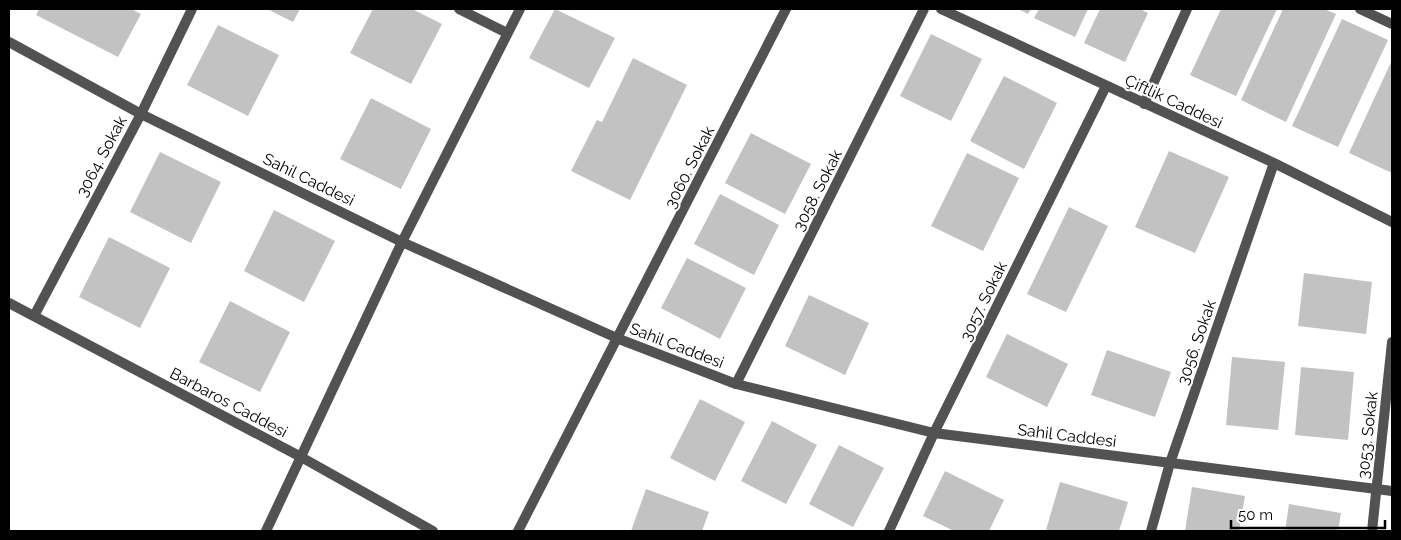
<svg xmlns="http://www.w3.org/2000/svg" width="1401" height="540" viewBox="0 0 1401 540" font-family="Raleway,sans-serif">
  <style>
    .building { fill: #c2c2c2 }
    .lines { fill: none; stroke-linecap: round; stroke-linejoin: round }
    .minor { stroke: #525252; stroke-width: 10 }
    .tertiary { stroke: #525252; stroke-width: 10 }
    .labels { text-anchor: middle; stroke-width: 4; stroke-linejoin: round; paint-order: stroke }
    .street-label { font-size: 16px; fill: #000; stroke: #fff }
  </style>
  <rect width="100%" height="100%" fill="#fff"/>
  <path class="building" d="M39,9h92l10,5 -23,43 -82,-42z
    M267,9h33l-7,13z
    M373,9h39l30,15 -31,60 -61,-31z
    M555,9l60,29 -26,50 -60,-30z
    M1018,9h13l-3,5z
    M1039,9h49l-13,28 -41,-19z
    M1100,9h40l8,4 -23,49 -41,-19z
    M1221,9h56l-41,87 -46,-21z
    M1283,9h41l12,5 -50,108 -45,-22z
    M1342,19l46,21 -50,107 -46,-21z
    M218,25l61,30 -31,61 -61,-31z
    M931,34l51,25 -31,62 -51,-25z
    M633,58l54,27 -57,115 -59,-29 26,-51 5,2z
    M1392,60v113l-43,-20z
    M1004,76l53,27 -33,66 -54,-28z
    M371,98l60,31 -30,60 -61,-30z
    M751,133l60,31 -26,50 -60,-31z
    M1169,151l60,26 -34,76 -60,-26z
    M160,152l61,30 -30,61 -61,-31z
    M967,153l52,25 -36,73 -52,-25z
    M720,194l59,31 -25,50 -60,-31z
    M1069,207l39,19 -42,86 -39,-18z
    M274,210l61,31 -31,61 -60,-31z
    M109,237l61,31 -30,60 -61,-31z
    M687,258l59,30 -26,51 -59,-31z
    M1304,273l68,9 -6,52 -68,-8z
    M809,295l60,28 -24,52 -60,-29z
    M230,301l60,31 -30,60 -61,-30z
    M1007,334l61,30 -21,43 -61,-30z
    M1107,350l64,22 -16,45 -64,-22z
    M1232,357l53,5 -7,68 -52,-5z
    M1301,367l53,5 -6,68 -53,-5z
    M700,399l45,23 -30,59 -45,-23z
    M772,421l45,24 -31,59 -45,-23z
    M839,445l45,23 -31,59 -44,-23z
    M945,471l59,29 -15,31h-35l-31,-15z
    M1060,482l68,20 -9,29 -73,-1z
    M1192,487l53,9 -6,35h-54z
    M646,489l63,23 -7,19h-71z
    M1289,504l52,9 -3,18h-53z"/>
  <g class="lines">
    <path class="minor" d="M459,9l48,24
      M941,9l333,154 118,59
      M1360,9l32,15
      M1144,104l43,-95
      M9,303l292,154 132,74
      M34,316l107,-202 51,-105
      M736,384l188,-375
      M266,531l136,-289 118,-233
      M518,531l268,-522
      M889,531l45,-98 172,-347
      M1151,531l19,-68 104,-300
      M1372,531l20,-189"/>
    <path class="tertiary" d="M9,42l132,72 261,128 217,97 117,45 198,49 458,58"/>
  </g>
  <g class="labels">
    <g class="street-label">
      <text transform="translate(1174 101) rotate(25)" y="6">Çiftlik Caddesi</text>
      <text transform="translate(101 156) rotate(-62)" y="6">3064. Sokak</text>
      <text transform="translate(689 167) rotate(-63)" y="6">3060. Sokak</text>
      <text transform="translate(309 179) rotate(26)" y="6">Sahil Caddesi</text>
      <text transform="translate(817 190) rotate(-63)" y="6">3058. Sokak</text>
      <text transform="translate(983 301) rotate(-64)" y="6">3057. Sokak</text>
      <text transform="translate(1196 342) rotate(-71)" y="6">3056. Sokak</text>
      <text transform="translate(677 345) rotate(21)" y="6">Sahil Caddesi</text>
      <text transform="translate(229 402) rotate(28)" y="6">Barbaros Caddesi</text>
      <text transform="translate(1067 435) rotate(7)" y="6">Sahil Caddesi</text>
      <text transform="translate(1367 435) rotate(-84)" y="6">3053. Sokak</text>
    </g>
  </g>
  <rect width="1401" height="540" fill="none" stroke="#000000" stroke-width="20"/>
  <path d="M1231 520v8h154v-8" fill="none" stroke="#000000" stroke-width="2.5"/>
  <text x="1238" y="520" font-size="15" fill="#000000" stroke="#ffffff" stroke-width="4" paint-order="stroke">50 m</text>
</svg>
